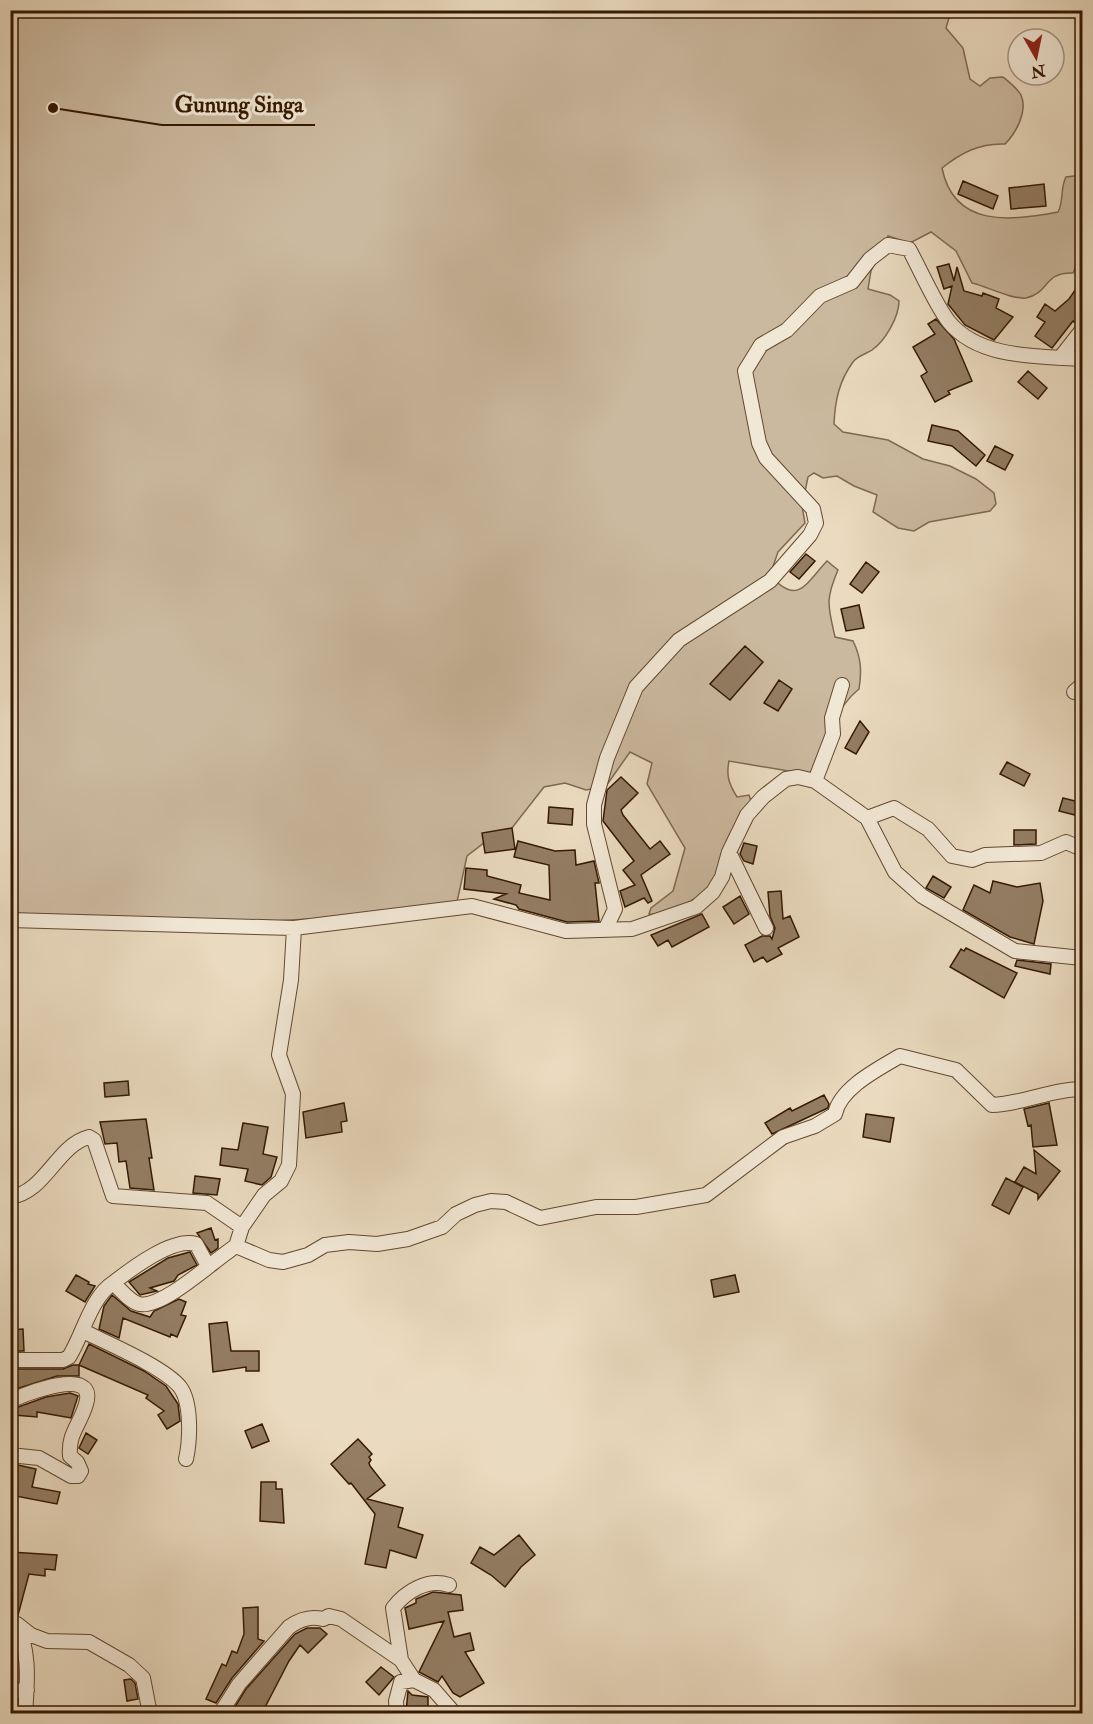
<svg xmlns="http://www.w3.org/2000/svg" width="1093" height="1724" viewBox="0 0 1093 1724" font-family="'IM FELL Double Pica',serif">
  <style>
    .green { fill: #cbb99f; stroke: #806950; stroke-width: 1.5 }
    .building { fill: #937d63; stroke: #341900; stroke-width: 1.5 }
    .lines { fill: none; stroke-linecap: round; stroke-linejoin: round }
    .street-casing { stroke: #624930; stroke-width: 16 }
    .street { stroke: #f1e7d5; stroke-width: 14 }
    .leader { fill: none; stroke: #341900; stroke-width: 2 }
    .callout-dot { fill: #341900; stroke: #f1e7d5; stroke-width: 2 }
    .callout-label { font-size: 22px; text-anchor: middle; font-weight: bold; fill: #341900; stroke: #f1e7d5; stroke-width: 6; stroke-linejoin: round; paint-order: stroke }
  </style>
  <rect width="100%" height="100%" fill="#eadabf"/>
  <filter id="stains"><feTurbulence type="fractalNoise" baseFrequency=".00333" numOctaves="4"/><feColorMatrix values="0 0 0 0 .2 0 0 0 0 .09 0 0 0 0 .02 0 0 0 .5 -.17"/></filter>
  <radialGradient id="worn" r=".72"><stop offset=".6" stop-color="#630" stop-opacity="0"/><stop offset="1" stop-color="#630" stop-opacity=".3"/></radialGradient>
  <path class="green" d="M11,11h940l-5,17 17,20 7,31 10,7 10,-8 13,-1c6,5 15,12 18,18 7,16 -5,38 -16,49 -26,-1 -44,9 -63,24 12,60 68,53 116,44 6,-11 2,-24 8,-35l16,-2v77l-9,21c-30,-1 -23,20 -47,25 -13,2 -40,-12 -54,-15l-16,-32 -25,-19 -21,11 -22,-7 -17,35 -3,18 22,6 9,6c0,16 -14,40 -27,49 -6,4 -15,6 -19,12 -14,19 -18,39 -19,62l9,8 45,8 35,19 27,7 26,13 18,14 2,11 -6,7 -61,11 -15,9 -16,-3 -25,-16 4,-17 -23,-9 -17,-10 -14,2 -9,-5 -6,4 -6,29 3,17 -27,29 -8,23c28,32 36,8 57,-14l11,9c-13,30 -10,36 -3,67l18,4c8,16 9,30 6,48 -26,21 -35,56 -47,86l-83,-14c-3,15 0,23 8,36l12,-2 2,6c-11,23 -26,66 -40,85 -9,12 -48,30 -62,28l2,-6 22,-17 12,-43 -38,-64 5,-21 -22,-11 -24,34 -20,4 -21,-7 -21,4 -32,41 -19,8 -26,20 -10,46 -128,16 -58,3 -260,-5z"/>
  <path class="building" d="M963,181l35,15 -5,13 -35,-15z
    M1044,184l2,22 -35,3 -2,-21z
    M949,264l5,17 3,-14 7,24 18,5 1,-3 16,6 -3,9 17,9 -19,23 -29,-15 -17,-21 4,-18 -8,3 -7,-22z
    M1083,279v39l-7,6 -3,-3 -21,27 -17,-12 10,-14 -8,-5 8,-13 10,7 14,-12z
    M936,319l18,20 18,42 -24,10 2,3 -15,8 -14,-26 6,-4 -14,-25 22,-13 -7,-10z
    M1028,371l19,17 -9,11 -20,-17z
    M932,425l26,6 27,24 -9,11 -24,-20 -24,-5z
    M995,446l18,9 -8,15 -18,-9z
    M806,554l9,7 -16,18 -9,-7z
    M866,562l13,10 -17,21 -12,-9z
    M859,605l5,23 -18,3 -5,-22z
    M745,646l18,16 -33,38 -20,-16z
    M779,680l13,9 -14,22 -14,-8z
    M860,721l9,11 -13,22 -11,-6z
    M1007,762l23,12 -6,12 -24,-12z
    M621,777l17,16 -17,17 2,5 27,34 10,-8 10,13 -29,21 11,26 -4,2 -4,-5 -19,9 -5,-16 15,-6 -12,-15 11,-9 -31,-40 4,-31z
    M1063,798l16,4 -4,13 -16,-4z
    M549,807l24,2 -1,16 -24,-2z
    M512,828l3,21 -30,4 -3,-20z
    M1014,830h22v14l-22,1z
    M518,841l37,10 20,-1 1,15 18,-4 5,22h-4l4,38 -32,1 -48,-13 -3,-4 -22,-6 12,-5 -42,-5 2,-21 21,2v6l34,9 -2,8 31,7 -1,-35 -35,-8z
    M744,843l13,3 -4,18 -9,-3 -4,-7z
    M933,876l18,11 -7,11 -18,-10z
    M993,881l24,6 23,-4 3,18 -9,43 -24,-7 -47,-27 11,-25 16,8z
    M781,891l2,28 7,-3 9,21 -21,11 4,6 -15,8 -4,-5 -9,5 -9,-17 17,-9h8l2,3 3,-11 -5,-12 -2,-24z
    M740,896l9,18 -15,10 -11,-17z
    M702,914l7,13 -37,20 -4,-7 -10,6 -7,-11z
    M966,948l51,25 -13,25 -54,-31 11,-18 3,2z
    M1017,960l34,4 -1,10 -35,-8z
    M128,1081l1,14 -24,2 -1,-14z
    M824,1095l5,9 -1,4 -56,26 -7,-11 25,-15 2,3z
    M344,1103l3,18 -6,1 1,10 -36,6 -3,-26z
    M1049,1103l8,42 -24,2 -2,-22 -3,1 -4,-17z
    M866,1114l28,4 -4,24 -27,-5z
    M146,1119l6,39h-3l5,32 -24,-2 -4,-27 -7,1 -2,-19 -12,1 -5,-22z
    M243,1123l25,4 -5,27 14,3 -6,20 -9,8 -17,-4 3,-12 -28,-4 2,-17 16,2z
    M1034,1150l26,21 -22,28v-5l-23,-12 9,-15 12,7z
    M195,1176l25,3 -3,16 -24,-2z
    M1006,1178l17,9 -14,27 -17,-9z
    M211,1228l4,12 3,-1v9l-7,5 -14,-20z
    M190,1252l7,13 -19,10 -4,6 -24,7 7,3 -17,4 -11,-13 39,-24z
    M76,1275l13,7 -1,2 7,2 -10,16 -19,-11z
    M735,1275l4,17 -25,5 -3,-17z
    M112,1295l19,16 19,6 4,-6 25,-12 7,3 -5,13 5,1 -9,21 -6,-3 -1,3 -47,-19 -4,20 -20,-9 5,-23z
    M227,1322l4,29h28v20h-13v-4l-33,5 -4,-48z
    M23,1329l1,22h-14v-21z
    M89,1344l55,27 22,15 12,18 2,17 -13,8 -9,-14 6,-4 -18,-13 2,-3 -69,-30z
    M73,1365h6v11h-22l-41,13 -6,-3v-17h53z
    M70,1393l8,3 -7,22 -34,-6v5l-23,-2v-6l7,-3 25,-9z
    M262,1424l7,17 -17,7 -7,-17z
    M86,1433l11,7 -9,14 -9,-6z
    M358,1439l14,15 -3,3 2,3 -2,3 1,3 15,19 -18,14 36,9 -5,19 25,8 -7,23 -26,-8 -4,18 -21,-4 10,-50 -24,-31 -2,1 -18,-20z
    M18,1465l18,4 -4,18 28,5 -3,12 -47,-9v-24l7,-2z
    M261,1482h15v7h6l2,34 -24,-2z
    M519,1535l16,20 -14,12 -16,20 -14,-12 -20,-12 9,-16 14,8z
    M10,1552l47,3 -2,15 -10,-1v7l-16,-2 -11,41h-8z
    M433,1592l28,3 2,15 -15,2 6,25 16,-4 4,17 -9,2 19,31 -24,14 -7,-4 -11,-17 -4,6 -19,-10 25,-51 -35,8 -4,-21 11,-5v-4z
    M258,1607v32l6,2 -32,37 -16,25 -10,-4 16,-35 4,2 6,-15 5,2 7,-19 -1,-26z
    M307,1628h13l7,6 -19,19 -8,-8 -11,16 -27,52h-31l15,-24 49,-55z
    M381,1667l13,10 -15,18 -13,-13z
    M131,1679l4,4 3,16 -11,2 -3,-21z
    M408,1691l4,4 16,2v16h-22z"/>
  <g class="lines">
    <defs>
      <path id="street" d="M1060,358l22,-28
        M1074,692l8,-7
        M815,781l18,-47 -1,-16 10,-33
        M867,818l27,-10 34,21 24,27 20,4 13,-5 56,-2 25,-11 16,7
        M729,852l37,76
        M10,920l284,8 178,-22 94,25 66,-2 64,-22 17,-15 9,-15 7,-25 18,-37 16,-18 23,-18 12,-2 17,4 52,37 28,54 27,24 93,55 67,7
        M605,930l10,-21 -21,-85v-19l13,-47 29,-71 43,-47 91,-59 40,-46 6,-12 -3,-14 -47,-51 -7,-15 -14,-72 16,-26 26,-15 33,-34 32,-14 18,-23 18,-14 21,4c11,20 27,57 40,73 30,37 90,34 133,37
        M10,1197c35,-4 47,-52 79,-60l5,3 19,56 94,7 35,24 -6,19
        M242,1227l22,-32 17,-14 8,-16 4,-71 -14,-39 12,-75 3,-52
        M113,1283c18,-14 60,-46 83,-39l12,22
        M83,1331c24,12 81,36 97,56 12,16 10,54 6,72
        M10,1360h53l6,-3c14,-22 22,-60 44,-74 7,6 17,19 26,21 24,5 76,-45 97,-58l33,14 14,2 25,-7 17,-10 24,-3 28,2 31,-5 34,-12 14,-13 19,-9 16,-4 15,1 34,16 56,-11h40l70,-12 77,-58 32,-11 20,-12c5,-26 43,-45 65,-58l56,14 36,35c31,-1 59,-16 90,-16
        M10,1401c14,-7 88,-36 76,3 -6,21 -18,29 -16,52l7,6 4,9 -3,5h-7l-32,-18 -29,-3
        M15,1623c16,25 12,62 10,91
        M17,1624l14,11 16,6 42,1 40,23 14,13 7,36
        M401,1660l-8,-52c13,-17 35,-30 56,-23
        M414,1680l20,10 21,24
        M10,1691l17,-1
        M220,1714l19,-30 50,-57c11,-8 21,-11 34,-8l6,-3 12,3 60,41 13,20 -13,2 -5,19 1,13"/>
    </defs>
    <use href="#street" class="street-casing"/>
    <use href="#street" class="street"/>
  </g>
  <path class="leader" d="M53 108L162 125H315"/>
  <circle class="callout-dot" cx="53" cy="108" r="6"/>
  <g class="callout-label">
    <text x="239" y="112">Gunung Singa</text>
  </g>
  <rect width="1093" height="1724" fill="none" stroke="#eadabf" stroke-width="36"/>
  <rect x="12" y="12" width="1069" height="1700" fill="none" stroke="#341900" stroke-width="3"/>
  <rect x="18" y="18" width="1057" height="1688" fill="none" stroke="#341900" stroke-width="1.5"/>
  <g transform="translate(1036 57) rotate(171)"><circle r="28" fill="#f1e7d5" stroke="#a59580" stroke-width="1.5"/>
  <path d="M0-4.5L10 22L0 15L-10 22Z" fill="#8f2418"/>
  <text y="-9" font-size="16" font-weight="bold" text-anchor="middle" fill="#341900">N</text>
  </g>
  <rect width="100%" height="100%" filter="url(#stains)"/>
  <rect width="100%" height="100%" fill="url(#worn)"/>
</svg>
